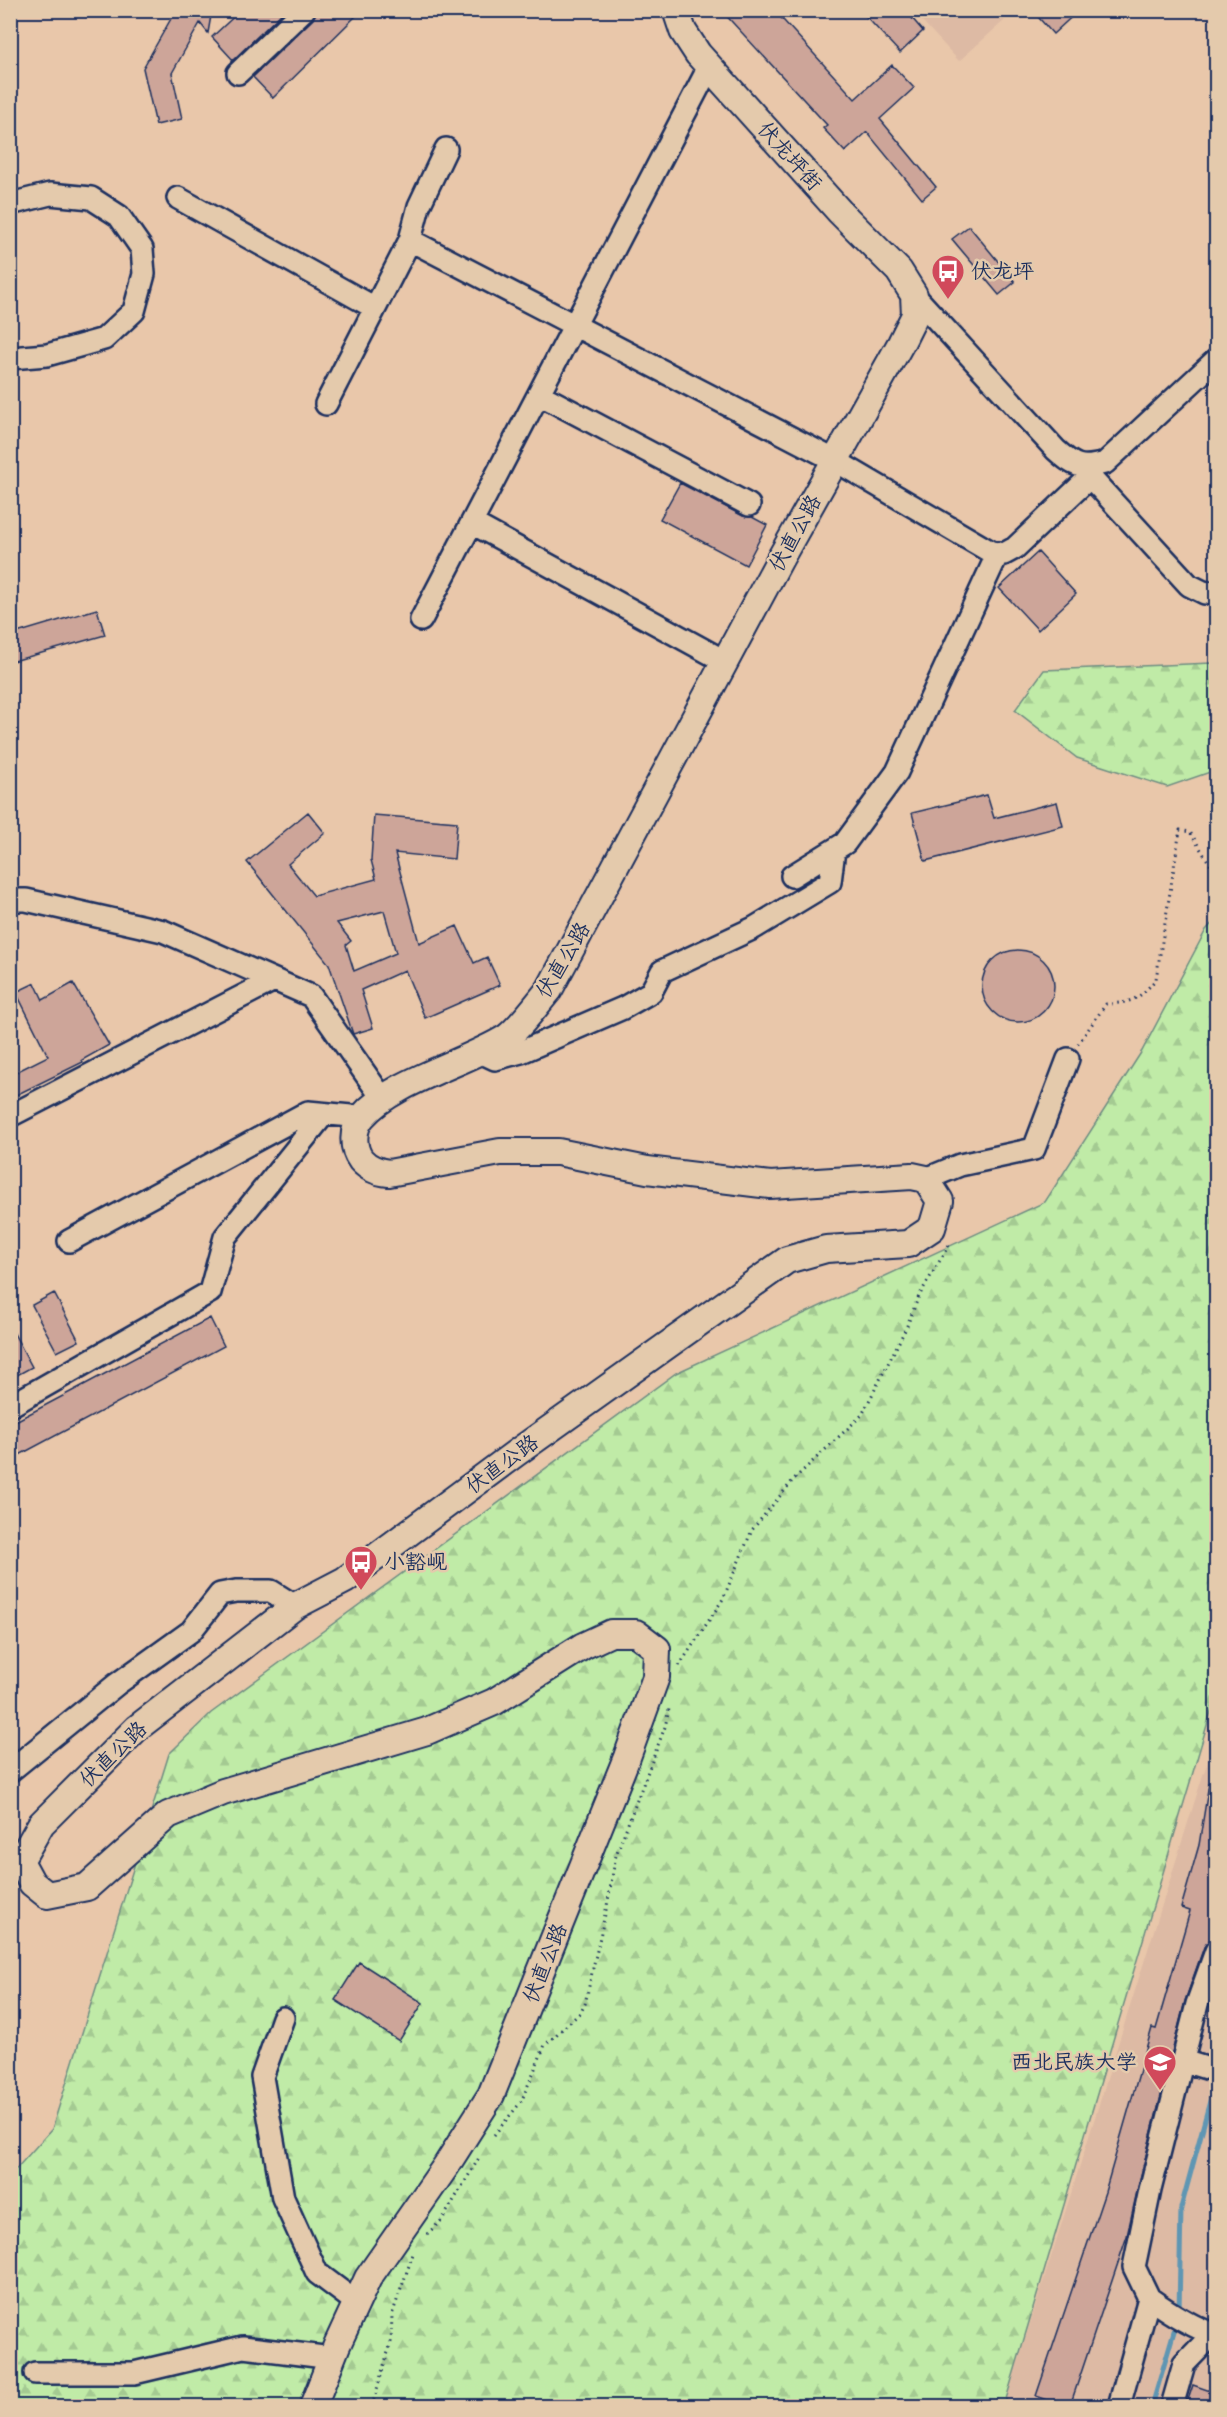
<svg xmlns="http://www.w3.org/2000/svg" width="1227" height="2417" viewBox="0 0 1227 2417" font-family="'Architects Daughter','LXGW WenKai TC',sans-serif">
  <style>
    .built { fill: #ddbaa4 }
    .forest { fill: url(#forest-firs); stroke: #6e8d82; stroke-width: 1.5 }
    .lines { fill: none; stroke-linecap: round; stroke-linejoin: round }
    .stream { stroke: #5f96b3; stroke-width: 5 }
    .building { fill: #cda599; stroke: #1b2f5e; stroke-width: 1.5; fill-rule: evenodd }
    .minor-casing { stroke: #1b2f5e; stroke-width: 26 }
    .major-casing { stroke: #1b2f5e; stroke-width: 30 }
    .path { stroke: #1b2f5e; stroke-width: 3; stroke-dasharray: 1.5 4.5; stroke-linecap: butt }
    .minor { stroke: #e4caac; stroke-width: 21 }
    .major { stroke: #e4caac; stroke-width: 26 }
    .labels { text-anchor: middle; stroke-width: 5; stroke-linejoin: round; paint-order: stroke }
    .street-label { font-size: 21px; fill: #1b2f5e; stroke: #e4caac }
    .poi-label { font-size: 21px; fill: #1b2f5e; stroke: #e4caac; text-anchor: start }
  </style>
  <defs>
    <pattern id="forest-firs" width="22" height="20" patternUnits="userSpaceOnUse" patternTransform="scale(1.5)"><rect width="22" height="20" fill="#c0eba7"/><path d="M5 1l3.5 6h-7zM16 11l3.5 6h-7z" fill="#a4ca92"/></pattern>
  </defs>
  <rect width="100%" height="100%" fill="#e9c7aa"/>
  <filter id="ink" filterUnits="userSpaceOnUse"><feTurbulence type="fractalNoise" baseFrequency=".0167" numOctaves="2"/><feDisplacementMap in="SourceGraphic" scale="12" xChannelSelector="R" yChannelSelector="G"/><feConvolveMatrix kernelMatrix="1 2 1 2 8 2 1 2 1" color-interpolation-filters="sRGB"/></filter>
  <g filter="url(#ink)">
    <path class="built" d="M913,11h102l-56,50z
      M1216,1741v665h-212l199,-631z"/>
    <path class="forest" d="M1212,663l4,4v103l-49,17 -90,-29 -62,-48 29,-40z
      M1216,919v776l-212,711h-993v-234l5,-3 36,-40 117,-375 42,-41 465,-340 369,-171 97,-151 64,-121z"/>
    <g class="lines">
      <path class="stream" d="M1179,2312l2,-104 35,-129
        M1152,2406l25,-85"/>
    </g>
    <path class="building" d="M176,10h36l-4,23 -8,-10 -28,50 10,46 -26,6 -13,-57z
      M241,10h44l-52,50 -21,-23z
      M316,10h46l-89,88 -20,-21 60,-58z
      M721,10h53l81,89 37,-34 22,23 -34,31 56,68 -14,12 -55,-67 -22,20 -22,-24 4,-3z
      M860,10h45l18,21 -23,22z
      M1032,10h47l-26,24z
      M969,226l46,56 -16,13 -47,-56z
      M680,483l63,33 9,1 15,8 -21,40 -86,-46z
      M1038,552l38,42 -38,36 -39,-42z
      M97,609l8,26 -95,27v-27z
      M987,795l7,23 63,-16 6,24 -138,35 -13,-48z
      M308,812l17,21 -37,31 26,32 62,-17 -5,-19 3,-45 83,7 -3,37 -59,-6 24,90 38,-17 17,37 13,-6 13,28 -75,33 -20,-48 -44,20 12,38 -20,6 -24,-70 -82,-102zM384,911l12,42 -42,18 -8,-26 5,-4 -14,-18z
      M982 986a36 36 0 1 1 72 0a36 36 0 1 1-72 0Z
      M35,983l8,17 30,-17 36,62 -27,15 1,2 -73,36v-23l38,-19 -32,-64z
      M54,1293l25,48 -22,11 -25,-47z
      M210,1318l14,28 -214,114v-36z
      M10,1326l22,41 -22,12z
      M1209,1783h7v139l-5,17 -7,8 -19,54 -47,186 -11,49 -57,170h-5l-29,-10 69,-204 47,-164 4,1 34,-118 -9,-3 18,-63z
      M359,1962l64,41 -24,38 -64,-41z
      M1193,2385l23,8v13h-30z"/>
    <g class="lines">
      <defs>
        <path id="minor" d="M238,73l66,-63
          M178,198l197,110
          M10,204l40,-10 41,4 28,18 23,33 2,25 -10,37 -30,28 -57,16 -37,3
          M410,240l9,-34 27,-57
          M914,295l142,155c18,16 24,20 49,13l111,-103
          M539,394l210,111
          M326,404l84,-164 426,221 155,91 13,2 11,-6 75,-71 -1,-10
          M1090,477l99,108 16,8 11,-1
          M472,523l254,139
          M421,620l288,-553
          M792,876l53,-33 52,-71 101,-219
          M10,900h16l137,31 148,65 72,103
          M478,1051l17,8 26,-7 102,-44 28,-16 11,-21 92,-43 76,-46 4,-32
          M10,1116l264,-136
          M926,1179l34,-14 74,-16 34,-90
          M69,1241l239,-129 54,5
          M10,1406l200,-114 15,-55 99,-123
          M10,1771l107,-87 74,-53 29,-37 16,-3h35l24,15
          M283,2018l-21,59 21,121 34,75 40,30
          M1183,2061l33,10
          M1149,2298l-15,-31 16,-77 47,-186 19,-53
          M35,2373h99l109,-26 89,11
          M1119,2406l30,-108c21,15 43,29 67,37
          M1172,2406l12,-42 29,-30"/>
        <path id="major" d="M313,2406l24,-61 31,-67 78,-112 45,-71 136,-338 29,-80 1,-28 -21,-16h-25l-28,13 -89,56 -67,29 -204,61 -55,23 -81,72 -40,8 -15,-12 -12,-22 21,-37 96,-96 158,-122 50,-26 171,-127 271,-193 39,-11 82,-5 24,-16 8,-27 -14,-22 -14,-3 -142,9 -123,-15 -89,-18h-58l-111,21c-11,-1 -20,-4 -28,-13 -9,-12 -9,-31 1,-43 29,-35 104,-54 144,-79 14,-10 31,-34 43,-48l231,-431 121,-216 14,-28 -1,-20 -15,-24 -59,-59 -142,-158 -15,-23 -7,-21"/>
      </defs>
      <use href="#minor" class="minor-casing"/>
      <use href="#major" class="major-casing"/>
      <path class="path" d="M1078,1044l28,-40c27,-1 33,-5 50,-25l24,-149 10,2 26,42
        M679,1666l44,-67 29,-69 42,-51 68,-64 44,-87 13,-32 30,-51 -2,-2
        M494,2135l27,-33 24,-57 36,-33 4,-8 23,-103 8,-46 49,-128 4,-18
        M427,2234l15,-14 37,-62
        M372,2406l19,-64 1,-27 21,-61"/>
      <use href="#minor" class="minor"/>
      <use href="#major" class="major"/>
    </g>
  </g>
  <defs>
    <symbol id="bus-pin" viewBox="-11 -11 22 30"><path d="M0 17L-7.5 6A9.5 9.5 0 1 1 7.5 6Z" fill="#d1495b" stroke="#e4caac"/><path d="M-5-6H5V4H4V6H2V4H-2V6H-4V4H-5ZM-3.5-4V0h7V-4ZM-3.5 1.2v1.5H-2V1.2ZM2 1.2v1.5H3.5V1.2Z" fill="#fff"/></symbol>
    <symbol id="university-pin" viewBox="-11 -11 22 30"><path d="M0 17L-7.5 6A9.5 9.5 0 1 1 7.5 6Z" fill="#d1495b" stroke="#e4caac"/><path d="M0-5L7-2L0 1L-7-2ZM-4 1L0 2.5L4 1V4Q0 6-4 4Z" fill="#fff"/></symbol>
  </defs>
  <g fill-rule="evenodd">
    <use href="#bus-pin" x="929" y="252" width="38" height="52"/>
    <use href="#bus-pin" x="342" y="1543" width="38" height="52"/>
    <use href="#university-pin" x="1141" y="2043" width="38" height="52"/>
  </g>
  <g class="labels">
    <g class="street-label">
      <text transform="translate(790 156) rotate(48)" y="7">伏龙坪街</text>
      <text transform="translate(795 533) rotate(-61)" y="7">伏直公路</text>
      <text transform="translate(563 960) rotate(-59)" y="7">伏直公路</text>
      <text transform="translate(502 1464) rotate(-36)" y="7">伏直公路</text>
      <text transform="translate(113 1754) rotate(-44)" y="7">伏直公路</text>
      <text transform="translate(545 1963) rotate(-68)" y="7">伏直公路</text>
    </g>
    <g class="poi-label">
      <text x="971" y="278">伏龙坪</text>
      <text x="384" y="1569">小豁岘</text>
      <text x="1137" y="2069" text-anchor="end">西北民族大学</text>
    </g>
  </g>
  <rect width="1227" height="2417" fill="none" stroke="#e4caac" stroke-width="36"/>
  <rect x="18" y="18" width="1191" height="2381" fill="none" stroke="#1b2f5e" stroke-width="2" filter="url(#ink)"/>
</svg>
